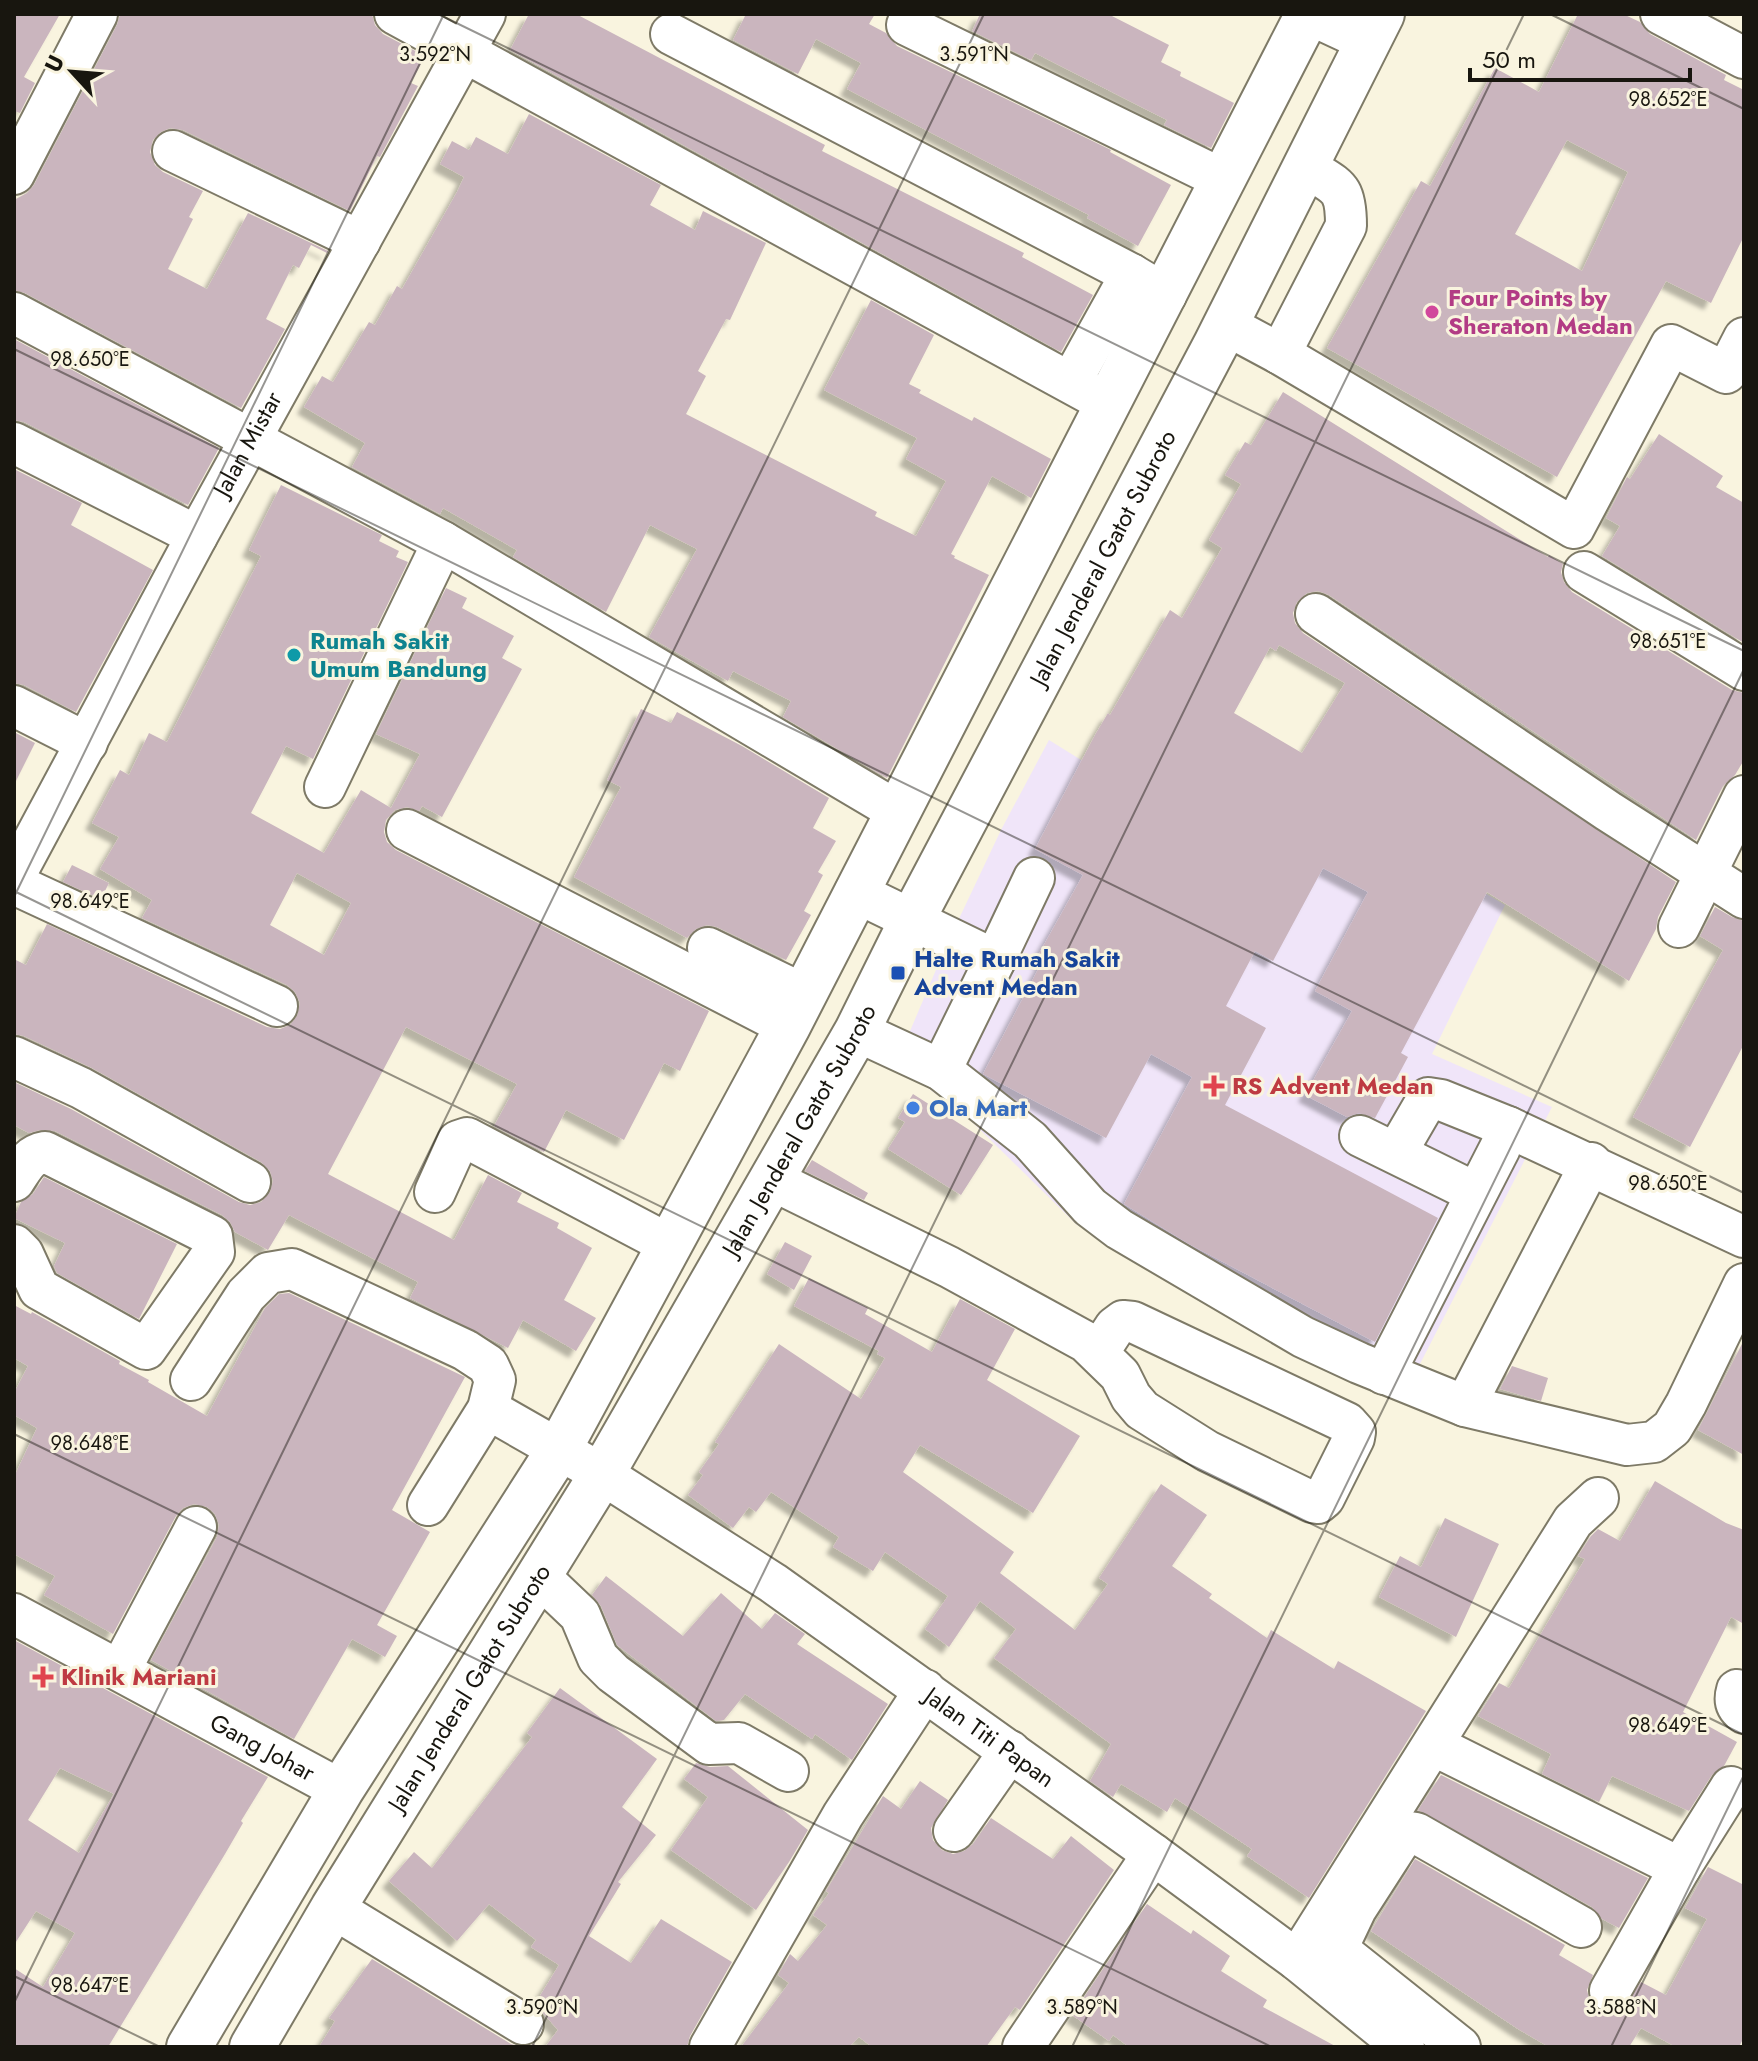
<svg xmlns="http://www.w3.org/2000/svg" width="1758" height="2061" viewBox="0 0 1758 2061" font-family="Jost,sans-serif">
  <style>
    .medical { fill: #f0e5f9 }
    .building { fill: #cab5be; fill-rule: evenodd; filter: url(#shadow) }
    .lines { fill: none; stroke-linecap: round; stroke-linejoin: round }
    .minor-casing { stroke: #7e7a67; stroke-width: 44 }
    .major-casing { stroke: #7e7a67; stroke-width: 48 }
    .minor { stroke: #fff; stroke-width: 40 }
    .major { stroke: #fff; stroke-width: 44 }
    .ticks { fill: none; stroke: #18160f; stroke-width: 2; stroke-opacity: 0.45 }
    .hotel-dot { fill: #d1479c; stroke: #f9f4df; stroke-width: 3 }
    .culture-dot { fill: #0f9aa8; stroke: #f9f4df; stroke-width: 3 }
    .transit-dot { fill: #1a4fb4; stroke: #f9f4df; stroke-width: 3 }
    .health-dot { fill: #e0444e; stroke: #f9f4df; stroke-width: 3 }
    .shop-dot { fill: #3f7fe0; stroke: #f9f4df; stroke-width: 3 }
    .labels { text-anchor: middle; stroke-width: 6; stroke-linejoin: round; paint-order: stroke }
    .hotel-label { font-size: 24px; font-weight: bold; fill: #b23c85; stroke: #f9f4df; text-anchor: start }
    .street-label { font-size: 24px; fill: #18160f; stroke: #f9f4df }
    .culture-label { font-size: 24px; font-weight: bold; fill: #0d838f; stroke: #f9f4df; text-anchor: start }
    .transit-label { font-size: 24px; font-weight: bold; fill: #164399; stroke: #f9f4df; text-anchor: start }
    .health-label { font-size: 24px; font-weight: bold; fill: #be3a42; stroke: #f9f4df; text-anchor: start }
    .shop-label { font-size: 24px; font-weight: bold; fill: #366cbe; stroke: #f9f4df; text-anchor: start }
    .ticks-label { font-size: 20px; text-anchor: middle; fill: #18160f; stroke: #f9f4df; stroke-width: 6; stroke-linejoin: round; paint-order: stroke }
  </style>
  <defs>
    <filter id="shadow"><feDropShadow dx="-7" dy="7" stdDeviation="2" flood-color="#0004"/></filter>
  </defs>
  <rect width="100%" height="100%" fill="#f9f4df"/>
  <path class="medical" d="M1049,740l198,123 45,-84 213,126 -73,149 120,53 -149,290 -326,-172 -109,-107 -72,-54 51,-120 54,-114z"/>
  <path class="building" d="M14,14h46l-36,63 11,6 -15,30 -6,-2z
    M120,14h252l3,11 8,9 42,22 -14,27 7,3 -38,71 -3,-1 -27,55 -167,-81 -13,-2 -9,4 -8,8 -3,12 5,13 8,7 40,19 -14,26 4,2 -25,50 39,20 41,-76 80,38 -1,2 -16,-8 -12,23 -6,-3 -27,54 19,10 -44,79 -216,-115 -11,-3v-90l13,-7 7,-8 83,-160z
    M529,14h47l249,131 -3,6 202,102 -2,4 71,38 -32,57 -551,-302z
    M746,14h129l-6,10 17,9 11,13 214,104 -1,2 61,33 -33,61 -51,-28 2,-3 -242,-126 14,-26 -45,-24 -18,35 -65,-34z
    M980,14h128l61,31 -8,17 20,10 -1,4 54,27 -23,45 -47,-23 3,-5 -132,-67 -4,7 -59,-29z
    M1578,14h45l17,8 10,12 76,41 -2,5 20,10v146l-33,67 -45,-22 -109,196 -230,-129 94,-167 9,5 65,-118 44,24zM1567,140l61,32 -46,99 -67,-37z
    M529,114l132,71 -11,20 45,25 8,-19 63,32 -36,77 -4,-1 -28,52 8,5 -20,38 191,98 -2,4 41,20 30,-55 -40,-22 11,-21 -93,-48 47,-90 63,35 -25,49 12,6 -2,3 53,28 2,-4 77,42 -20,39 -39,-22 -41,78 4,2 -1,2 35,17 -102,203 -104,-61 8,-16 -58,-30 -5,10 -79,-44 48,-88 -47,-24 -44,87 -93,-55 4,-7 -74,-42 -3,6 -88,-47 13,-24 -61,-36 18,-31 11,6 36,-60 6,3 22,-39 5,3 55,-97 7,-15 -24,-13 12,-23 17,9 7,-13 32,17z
    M14,339l205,109 -31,57 -164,-83 -10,-2z
    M1283,392l265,165 1,-2 14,9 -2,8 3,10 8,10 160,98 12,3v67l-9,15 -12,11 -27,54 -367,-245 -11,-4 -11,2 -10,9 -4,11 2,10 8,10 373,249 -18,35 -2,12 -27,52 -142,-89 -86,161 7,4 -33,61 -16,-5 -12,4 -42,-22 47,-84 -37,-20 53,-99 -45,-24 -50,93 -18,-10 -29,55 40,22 -41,77 213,113 -63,124 -186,-98 -65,-40 68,-127 -41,-23 -45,84 -123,-64 59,-112 -6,-3 47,-84 -48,-26 60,-114 13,-22 2,2 60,-105 12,8 40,-70 -13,-8 32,-56 -16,-9 20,-33 6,3zM1279,645l66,38 -43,70 -68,-40 36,-66 6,4z
    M1659,434l64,42 -7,11 28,16v140l-142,-87 18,-30 -14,-8 21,-41 3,2z
    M14,469l68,34 -11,22 82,45 -77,142 -52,-27 -10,-2z
    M281,485l101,50 -3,6 20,10 -3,6 12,5 -95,197 -27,-13 -35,67 73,40 37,-63 30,18 29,-54 -44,-20 70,-146 21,10 -5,10 52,28 -12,22 20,11 -80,148 -20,-11 -3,5 -12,-4 -12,3 -9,10 -2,12 3,10 9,8 313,161 -29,60 -16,-8 -40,77 -58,-30 -22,42 -50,-26 23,-42 -111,-57 -78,147 126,66 34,-65 34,18 -5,9 42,21 -2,5 35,20 -28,52 32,18 -20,33 -53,-31 -15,28 -98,-50 8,-16 -129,-67 -21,35 -33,-18 -5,-10 -8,-7 -167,-84 -15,-1 -11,3 -15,-8v-43l57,27 168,93 11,3 11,-3 9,-10 3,-11 -3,-10 -9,-9 -169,-94 -68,-32 -10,-2v-75l12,6 21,-41 220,103 13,2 10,-4 7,-9 3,-13 -5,-11 -8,-7 -145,-67 10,-18 -52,-31 19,-32 -27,-14 28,-53 9,5 20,-42 18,9 94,-186 -12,-6zM297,873l54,30 -27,52 -54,-30z
    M641,709l30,14 6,-11 65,34 87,52 -16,30 23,13 -18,31 5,3 -19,36 7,4 -25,45 -69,-33 -10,-2 -11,4 -9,9 -113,-61 47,-90 -14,-7z
    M14,732l21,11 -21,42z
    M72,865l37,18 -8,16 -38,-17z
    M1715,907l17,10 12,4v123l-54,103 -57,-30 90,-167 -23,-14z
    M913,1094l80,51 -32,50 -73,-46 17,-27 -7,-4z
    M812,1160l56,33 -4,7 -59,-29z
    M44,1177l133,67 -38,75 -82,-46 -3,-7 11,-23 -51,-25 7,-16 12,-8z
    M785,1242l27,14 -18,34 -27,-16z
    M809,1278l59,30 -3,6 67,38 28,-53 55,30 -28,51 93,56 -47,77 -113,-68 -17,27 111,80 -14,21 75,57 33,-46 -9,-6 62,-94 46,31 -35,51 40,28 -3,4 58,40 4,-8 63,39 4,-8 88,50 -117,187 -62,-42 5,-7 -77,-51 -8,14 -46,-28 -8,13 -23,-16 21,-37 -117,-86 22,-29 -36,-28 -31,46 -24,-18 23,-33 -63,-44 -12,19 -40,-24 6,-10 -68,-45 -15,20 -7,-5 -16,21 -45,-33 15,-20 -4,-3 20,-28 -4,-2 64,-98 82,55 24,-41 -8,-4 2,-3 -85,-45z
    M289,1293l176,84 -73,133 38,22 -53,93 20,11 -12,21 -33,-18 -58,100 -143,-79 66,-123 2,-12 -4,-11 -8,-7 -13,-3 -11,4 -7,8 -63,118 -69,-39 11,-19 -41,-22v-77l23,-49 -23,-13v-22l14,-27 -14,-8v-53l17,9 1,-2 88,49 -1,3 30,16 -1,2 59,34 58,-108 14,-14z
    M1744,1340v115l-46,-25z
    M1512,1366l36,12 -7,23 -41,-12z
    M1655,1481l71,42 18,7v94l-13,-7 -48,95 54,30 -13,24 -12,9 -23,36 -77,-35 -13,26 -57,-28 9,-20 -73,-38 21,-33 10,5 76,-129 -7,-3 13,-20 7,-7 22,12z
    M1445,1518l54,26 -43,93 -77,-40 21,-41 21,11z
    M606,1576l77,60 38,-43 41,36 13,-16 30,21 -8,10 91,60 -36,56 -37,-26 -3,5 -67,-45 -21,26 -8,1 -99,-76 -16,-39 -9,-11z
    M14,1640l254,137 -27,44 2,2 -18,31 -117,193h-94v-79l29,19 32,-54 -39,-22 -22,34zM60,1768l54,26 -35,59 -51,-33z
    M560,1688l97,71 -35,48 34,28 -38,47 3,2 -32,52 42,27 30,-44 71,43 -42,74 -3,11h-142l13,-17 -23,-26 24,-39 -28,-18 5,-7 -47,-36 -32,37 -68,-60 25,-29 18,16 100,-131 -5,-4z
    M696,1763l14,4 18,-1 80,64 -19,32 -33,48 -85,-60 37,-53 -24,-18z
    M1441,1775l207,103 -29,50 -17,-9 -10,-12 -174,-97z
    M920,1781l28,19 -17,28 2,12 9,10 11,4 11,-3 9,-7 18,-26 62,41 18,-23 43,34 -94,140 -5,-3 -29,40h-114l-13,-10 -10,10h-108l48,-64 -11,-8 12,-21 8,7 29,-36 -14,-10 16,-22 -3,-2 57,-95 18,13z
    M1415,1859l150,86 -6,10 34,20 -6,15 3,12 8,9 11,3 13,-4 19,-28 25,13 41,-76 -22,-11 23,-41 36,18v152l-5,10h-63l-35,-19 -12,19h-80l-31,-18 -147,-98z
    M1147,1904l44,30 2,-4 37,26 -9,15 46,29 -4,7 74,40h-208l-16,-12 -4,6 -37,-26z
    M372,1959l139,85 11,3 12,-3 4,3h-219l16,-26 -6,-3z"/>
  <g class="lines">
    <defs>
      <g id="minor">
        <path d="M395,14l714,390"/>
        <path d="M1309,14l58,27"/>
        <path d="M1661,14l83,44"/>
        <path d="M907,25l317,155"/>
        <path d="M671,34l460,240 35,21"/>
        <path d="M173,151l187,90"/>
        <path d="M14,174l83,-160"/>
        <path d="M14,313l429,229 454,269"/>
        <path d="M1226,325l54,29 294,174 97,-183 55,28 18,-35"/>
        <path d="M1280,354l66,-128c0,-42 -9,-38 -41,-60"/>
        <path d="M1077,371l54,-97"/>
        <path d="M14,443l183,93"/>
        <path d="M1584,572l160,98"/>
        <path d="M1316,614l292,197 136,87"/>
        <path d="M14,706l73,37"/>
        <path d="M325,787l118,-245"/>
        <path d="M407,830l381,196"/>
        <path id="s1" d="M14,877l183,-341 288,-522"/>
        <path d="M14,884l263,122"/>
        <path d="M855,892l140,68 -54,110"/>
        <path d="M1679,927l65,-131"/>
        <path d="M708,948l95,46"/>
        <path d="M995,960l39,-82"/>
        <path d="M857,1031l84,39 89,70 60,67 29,22 184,108 56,26 106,43 162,39 27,-3 18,-14 14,-24 58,-120"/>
        <path d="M14,1057l67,31 169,94"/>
        <path d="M1360,1136l116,57"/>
        <path d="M1396,1153l32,-55 13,2 67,27"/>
        <path d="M772,1180l177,87 137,75 34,33 11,22 11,13 65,41 105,51 6,1 6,-5 30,-60 1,-6 -8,-9 -214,-101 -10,-1 -8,6 -17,26"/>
        <path d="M14,1181c9,-13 14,-26 31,-29l167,84 2,16 -68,97 -107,-60 -16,-35 -9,-9"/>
        <path d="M435,1192l23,-51 9,-3 203,107"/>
        <path d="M1384,1374l116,-226 8,-21 236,110"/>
        <path d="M191,1380l55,-85 22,-22 24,-4 173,81 23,15 7,15 -7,29 -60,96"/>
        <path d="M1465,1406l126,-243"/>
        <path id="s2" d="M488,1409l114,65 171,109 380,271 144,106 107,87"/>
        <path d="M540,1577l40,38 18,43 15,15 96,71 30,-1 49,28"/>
        <path id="s3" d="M14,1614l327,176"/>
        <path d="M120,1670l76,-143"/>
        <path d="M1737,1690c-3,10 -1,17 7,23"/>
        <path d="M1433,1745l247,123"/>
        <path d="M954,1831l56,-80"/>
        <path d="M333,1908l190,116"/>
        <path d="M1297,1960l276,-439 25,-23"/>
        <path d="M1610,1991l70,-123 51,-81"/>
        <path d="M710,2047l133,-232 82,-125"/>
        <path d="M1023,2047l130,-193"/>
        <path d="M1460,2047l-123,-98 19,-40 47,-73 6,-4 7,1 165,94"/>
      </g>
      <g id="major">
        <path d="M189,2047l152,-257 217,-339 230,-425 520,-1012"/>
        <path id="s4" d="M252,2047l81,-139 269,-434 255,-443 55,-111 304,-576 166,-330"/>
      </g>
    </defs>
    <use href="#minor" class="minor-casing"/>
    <use href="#major" class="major-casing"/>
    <use href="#minor" class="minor"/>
    <use href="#major" class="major"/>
  </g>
  <path class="ticks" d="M438,14l1306,637M1550,14l194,95M14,349l1730,844M14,891l1730,844M14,897l430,-883M14,1434l1258,613M14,1976l146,71M14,2003l970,-1989M532,2047l992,-2033M1072,2047l672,-1378M1611,2047l133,-272"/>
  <circle class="hotel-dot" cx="1432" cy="312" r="8"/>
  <circle class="culture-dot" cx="294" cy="655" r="8"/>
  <rect class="transit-dot" x="890" y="965" width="16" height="16" rx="4"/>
  <g class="health-dot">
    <path d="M1210 1074h8v8h8v8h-8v8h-8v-8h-8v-8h8z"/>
    <path d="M39 1665h8v8h8v8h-8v8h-8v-8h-8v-8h8z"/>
  </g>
  <circle class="shop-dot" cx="913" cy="1108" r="8"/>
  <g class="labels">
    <g class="hotel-label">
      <text x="1448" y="306">Four Points by<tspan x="1448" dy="28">Sheraton Medan</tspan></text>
    </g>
    <g class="street-label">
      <text dy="8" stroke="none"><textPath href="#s1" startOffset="492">Jalan Mistar</textPath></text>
      <text dy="8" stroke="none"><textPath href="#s4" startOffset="1716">Jalan Jenderal Gatot Subroto</textPath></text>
      <text dy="8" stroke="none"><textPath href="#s4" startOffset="1068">Jalan Jenderal Gatot Subroto</textPath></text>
      <text dy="8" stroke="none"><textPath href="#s4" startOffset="420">Jalan Jenderal Gatot Subroto</textPath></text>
      <text dy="8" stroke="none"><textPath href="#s2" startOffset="600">Jalan Titi Papan</textPath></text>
      <text dy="8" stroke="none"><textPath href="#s3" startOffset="282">Gang Johar</textPath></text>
    </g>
    <g class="culture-label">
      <text x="310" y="649">Rumah Sakit<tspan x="310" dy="28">Umum Bandung</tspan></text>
    </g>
    <g class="transit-label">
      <text x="914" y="967">Halte Rumah Sakit<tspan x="914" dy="28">Advent Medan</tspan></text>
    </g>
    <g class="health-label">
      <text x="1232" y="1094">RS Advent Medan</text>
      <text x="61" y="1685">Klinik Mariani</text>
    </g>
    <g class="shop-label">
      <text x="929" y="1116">Ola Mart</text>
    </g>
  </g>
  <g class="ticks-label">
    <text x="435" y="61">3.592°N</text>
    <text x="974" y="61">3.591°N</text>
    <text x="1668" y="106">98.652°E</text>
    <text x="90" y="366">98.650°E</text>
    <text x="1668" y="648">98.651°E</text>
    <text x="90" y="908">98.649°E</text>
    <text x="1668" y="1190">98.650°E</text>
    <text x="90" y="1450">98.648°E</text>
    <text x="1668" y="1732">98.649°E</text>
    <text x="90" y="1992">98.647°E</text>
    <text x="542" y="2014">3.590°N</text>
    <text x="1082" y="2014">3.589°N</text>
    <text x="1621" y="2014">3.588°N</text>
  </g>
  <rect width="1758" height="2061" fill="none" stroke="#18160f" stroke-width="32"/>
  <g transform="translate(72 72) rotate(296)" stroke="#f9f4df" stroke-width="6" paint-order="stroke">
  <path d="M0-6L14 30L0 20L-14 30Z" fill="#18160f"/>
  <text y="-12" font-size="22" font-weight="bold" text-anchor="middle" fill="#18160f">U</text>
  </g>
  <path d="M1470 68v12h220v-12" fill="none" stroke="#18160f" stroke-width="4"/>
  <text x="1482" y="68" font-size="24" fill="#18160f" stroke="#f9f4df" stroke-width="6" paint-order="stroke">50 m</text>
</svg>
